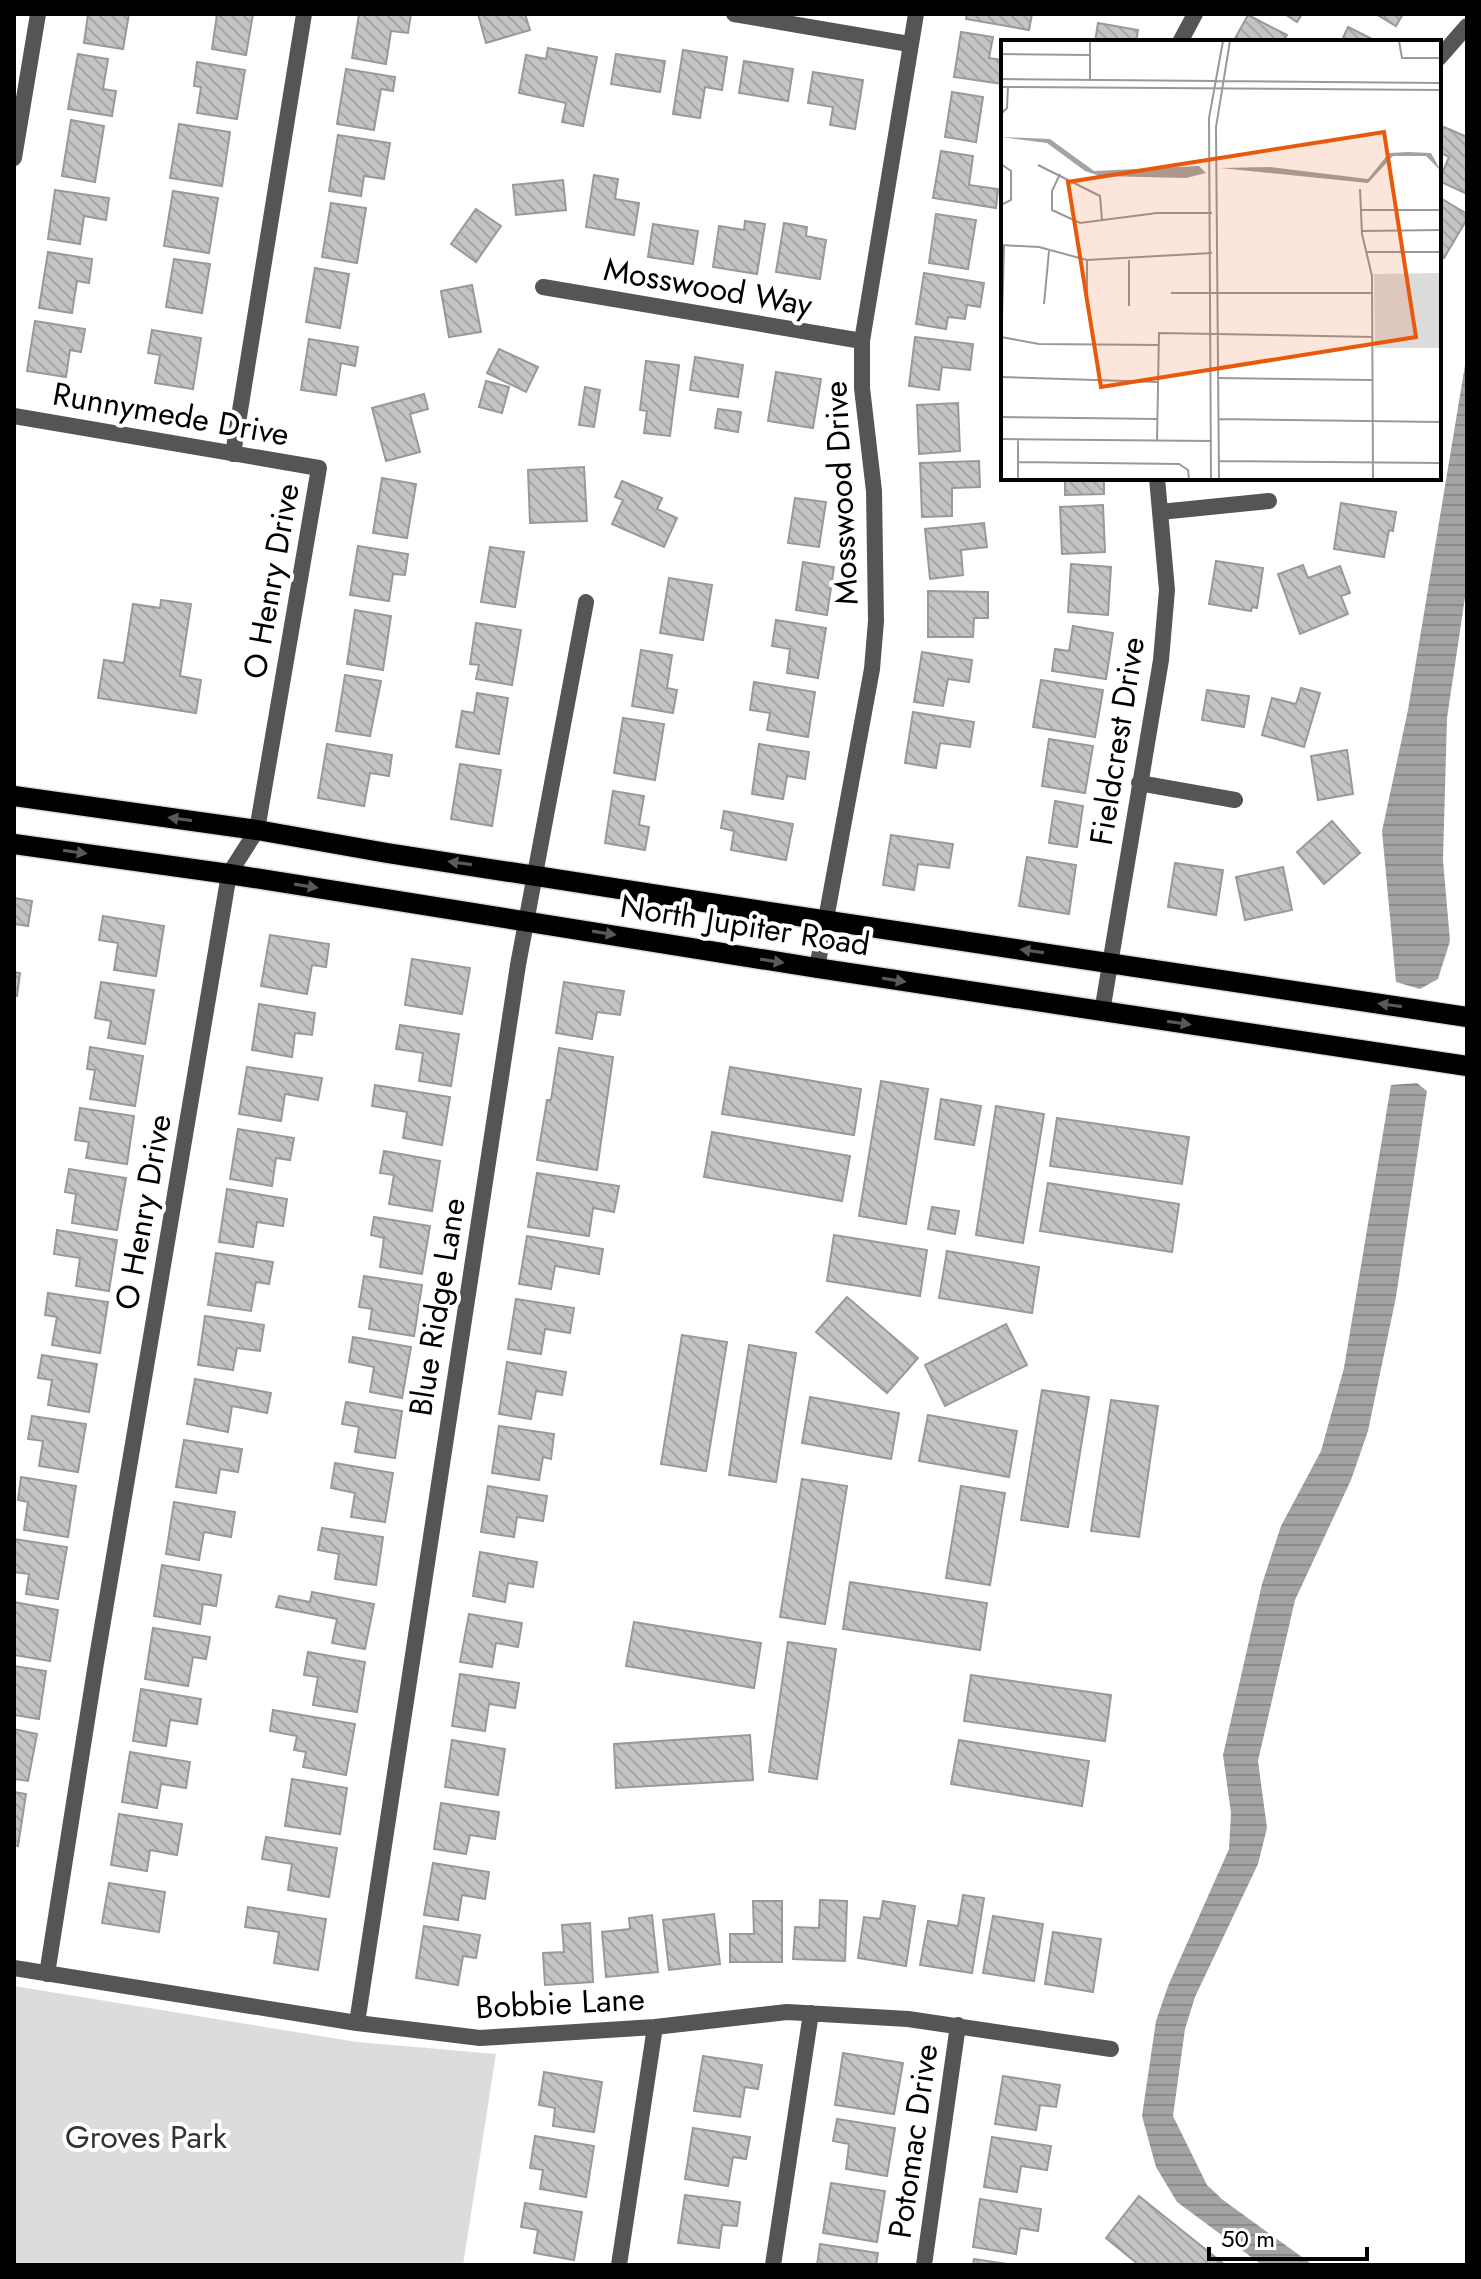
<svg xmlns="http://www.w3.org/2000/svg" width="1481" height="2279" viewBox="0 0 1481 2279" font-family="Jost,sans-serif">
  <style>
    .green { fill: #dcdcdc }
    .water { fill: url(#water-rules) }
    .building { fill: url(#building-back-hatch); stroke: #999; stroke-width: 2 }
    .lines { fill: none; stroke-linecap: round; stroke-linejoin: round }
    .primary-casing { stroke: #dbdbdb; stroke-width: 23 }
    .minor { stroke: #555; stroke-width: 16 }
    .primary { stroke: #000; stroke-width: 20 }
    .oneway { fill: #595959 }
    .labels { text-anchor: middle; stroke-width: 8; stroke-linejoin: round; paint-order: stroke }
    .street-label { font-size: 32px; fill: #000; stroke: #fff }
    .park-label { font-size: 32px; fill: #333; stroke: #fff }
    .inset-road { fill: none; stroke: #999; stroke-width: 2 }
    .view { fill: #e8590c; fill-opacity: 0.15; stroke: #e8590c; stroke-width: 4 }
    .inset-edge { fill: none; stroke: #000; stroke-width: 4 }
  </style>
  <defs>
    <pattern id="water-rules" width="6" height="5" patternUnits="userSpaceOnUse" patternTransform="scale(2)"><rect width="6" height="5" fill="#a3a3a3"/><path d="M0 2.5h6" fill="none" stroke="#8b8b8b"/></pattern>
    <pattern id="building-back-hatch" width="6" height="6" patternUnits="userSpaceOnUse" patternTransform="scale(2)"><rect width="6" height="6" fill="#c4c4c4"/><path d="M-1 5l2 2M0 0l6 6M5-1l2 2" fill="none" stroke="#a7a7a7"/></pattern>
  </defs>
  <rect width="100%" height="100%" fill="#fff"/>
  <path class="green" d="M14,1986l343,56 139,12 -33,211h-449z"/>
  <path class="water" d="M1467,353v231l-20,134 -4,142 7,81 -12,38 -18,10 -24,-7 -14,-151 26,-121z
    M1417,1083l10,8 -31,206 -28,134 -17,49 -56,120 -37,161 9,67 -9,36 -63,133 -10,32 -12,87 34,69 16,15 90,65h-51l-85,-63 -21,-35 -14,-51 14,-95 12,-35 61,-137 2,-36 -8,-58 39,-171 19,-58 40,-75 23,-83 47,-283z"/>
  <path class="building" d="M88,14h41l-6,35 -39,-6z
    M217,14h36l-7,41 -34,-6z
    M359,14h52l-3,19 -17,-2 -5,33 -34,-6z
    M478,14h47l5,16 -44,13z
    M967,14h65l-3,16 -63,-11z
    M1285,14h17l-5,8z
    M1376,14h27l-7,12z
    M1248,15l39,20 -4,7h-50z
    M1098,23l40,7 -2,12h-41z
    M1348,27l30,15h-37z
    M961,32l32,5 -4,21 14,2v24l-49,-7z
    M548,48l49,9 -14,69 -21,-4 4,-19 -47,-10 7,-38 20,4z
    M683,50l44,7 -5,33 -17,-3 -5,31 -27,-4z
    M78,54l30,5 -5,30 13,2 -4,25 -44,-7z
    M616,54l49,7 -5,31 -49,-8z
    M744,61l49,8 -5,32 -49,-8z
    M197,62l48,8 -8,49 -40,-6 4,-26 -7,-1z
    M346,69l49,8 -2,14 -12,-2 -7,41 -37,-6z
    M813,72l50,8 -8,49 -25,-4 3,-18 -25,-4z
    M952,92l31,5 -7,45 -31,-5z
    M71,120l33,6 -9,56 -33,-6z
    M179,124l51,8 -8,54 -52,-8z
    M1444,127l23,10v57l-28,-13 10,-24 -10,-5v-15z
    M338,135l52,8 -6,36 -20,-3 -3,20 -32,-5z
    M941,151l32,5 -4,29 29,4 -2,19 -63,-10z
    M594,175l24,4 -3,20 24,4 -5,32 -48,-8z
    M563,180l3,30 -50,5 -3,-30z
    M55,190l54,8 -3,22 -22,-4 -4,28 -32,-5z
    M173,191l45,7 -9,55 -45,-7z
    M1439,197l28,17v5l-23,39 -5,-3z
    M331,203l35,5 -9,55 -35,-6z
    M476,209l25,17 -25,36 -25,-18z
    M936,214l40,6 -8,49 -39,-6z
    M745,221l20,3 -8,50 -44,-7 6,-41 25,4z
    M784,223l23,4 -1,9 20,4 -6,39 -44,-7z
    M653,224l45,7 -5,33 -45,-7z
    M48,252l44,7 -3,24 -12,-2 -5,32 -33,-5z
    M174,259l36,5 -8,49 -36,-6z
    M315,268l34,6 -9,54 -34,-6z
    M924,273l60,10 -4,24 -13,-2 -2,14 -17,-2 -2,12 -30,-5z
    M472,285l9,47 -32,5 -8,-46z
    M35,321l50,8 -4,23 -11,-2 -4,27 -39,-6z
    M152,330l49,8 -8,51 -38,-6 5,-28 -12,-2z
    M915,337l58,7 -3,26 -28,-3 -3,23 -30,-4z
    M309,339l49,8 -3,19 -14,-3 -5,32 -35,-5z
    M499,349l39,18 -12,25 -39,-19z
    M695,357l48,8 -5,32 -48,-7z
    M646,361l33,4 -9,71 -26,-3 3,-22 -7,-1z
    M776,372l45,7 -8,49 -45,-7z
    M486,381l23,6 -7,26 -23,-6z
    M585,387l15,3 -6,37 -15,-2z
    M424,394l4,15 -18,5 10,38 -34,9 -14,-53z
    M958,403l2,48 -41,3 -2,-49z
    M718,409l23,3 -3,20 -23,-4z
    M979,461l1,26 -28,1v28l-30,1 -2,-54z
    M584,467l3,54 -57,2 -2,-53z
    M382,478l34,6 -9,54 -34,-5z
    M1065,478h39v16l-39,1z
    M622,481l40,17 -5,11 20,9 -13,29 -52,-23 11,-24 -8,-3z
    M795,498l31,4 -7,45 -31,-4z
    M1341,503l55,9 -3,19 -4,-1 -5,27 -50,-8z
    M1103,505l2,47 -43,2 -2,-47z
    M984,523l3,24 -26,3 2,25 -33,4 -5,-50z
    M358,546l50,8 -3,21 -12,-1 -4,27 -39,-6z
    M490,547l34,5 -9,55 -34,-5z
    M1216,561l47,7 -6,40 -5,-1 -1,4 -42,-7z
    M803,562l31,5 -7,48 -31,-5z
    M1071,564l40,3 -3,48 -40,-3z
    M1303,565l5,13 32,-12 10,27 -9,3 7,18 -48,20 -22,-60z
    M669,578l43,7 -9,55 -43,-7z
    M928,591l60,1v26h-14l-1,19h-45z
    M161,600l30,4 -11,72 21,4 -5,33 -98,-15 6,-38 20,3 9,-59 27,4z
    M355,610l36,6 -8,54 -36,-6z
    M776,620l50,8 -8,50 -31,-5 3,-24 -18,-3z
    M476,623l45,7 -9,55 -36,-6 3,-14 -9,-1z
    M1073,626l40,7 -7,46 -54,-8 3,-22 14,2z
    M641,650l31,5 -5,33 10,2 -4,23 -41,-7z
    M922,652l50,8 -3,22 -21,-3 -5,27 -29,-4z
    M345,675l36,6 -11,55 -34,-5z
    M1041,680l62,10 -8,47 -62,-10z
    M754,682l61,10 -7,45 -41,-7 3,-17 -20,-3z
    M1301,688l19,5 -16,54 -42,-12 10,-37 24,6z
    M1207,690l42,6 -5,31 -42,-7z
    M477,693l31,5 -9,56 -43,-7 6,-36 12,2z
    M913,712l61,10 -4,25 -30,-4 -4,25 -31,-5z
    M623,718l41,6 -9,56 -41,-7z
    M1049,739l44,7 -8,47 -43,-7z
    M327,744l65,11 -3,21 -19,-3 -6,33 -46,-8z
    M759,744l50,8 -4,27 -18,-3 -4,23 -31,-5z
    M1347,750l6,44 -35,6 -7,-44z
    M460,764l41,6 -9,56 -41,-7z
    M613,791l31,5 -5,29 10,2 -4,23 -40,-7z
    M1055,801l28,5 -6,41 -28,-4z
    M724,811l69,13 -7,36 -55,-10 3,-19 -13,-3z
    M1332,821l28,32 -36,31 -27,-32z
    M891,835l62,9 -4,24 -31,-4 -4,26 -31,-5z
    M1027,857l49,8 -7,49 -50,-8z
    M1175,863l48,7 -7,45 -48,-8z
    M1283,867l9,43 -47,10 -9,-43z
    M14,898l18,3 -4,25 -13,-2 -1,9z
    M103,916l61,10 -8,50 -42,-6 4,-27 -19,-3z
    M270,935l59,9 -3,23 -14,-2 -5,29 -46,-8z
    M412,959l58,9 -8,46 -57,-9z
    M14,972l6,1 -3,23 -3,-1z
    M101,982l53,8 -9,54 -37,-6 3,-17 -16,-3z
    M564,982l60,9 -4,24 -23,-3 -5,27 -36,-6z
    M259,1004l56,9 -3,22 -17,-2 -3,24 -40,-7z
    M400,1025l59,9 -8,52 -32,-5 4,-28 -27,-4z
    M90,1047l53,9 -8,50 -45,-7 5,-29 -8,-1z
    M559,1048l54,9 -16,113 -60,-10 10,-60h4z
    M247,1067l75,11 -4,22 -33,-6 -4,27 -42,-7z
    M730,1067l131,22 -7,46 -132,-21z
    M881,1081l47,8 -22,135 -47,-8z
    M375,1085l75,12 -8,48 -39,-7 4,-26 -35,-6z
    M941,1099l40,7 -7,39 -39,-6z
    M996,1106l48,8 -21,129 -47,-8z
    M80,1108l54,8 -7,48 -41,-6 3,-16 -14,-2z
    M1057,1118l132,19 -7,47 -132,-18z
    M238,1129l56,9 -4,22 -14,-2 -4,28 -42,-7z
    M712,1132l138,24 -8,45 -138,-24z
    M384,1151l56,10 -8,50 -43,-7 5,-29 -14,-2z
    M69,1169l57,9 -9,52 -45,-7 4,-29 -11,-2z
    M537,1173l82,13 -5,26 -21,-4 -4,28 -61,-9z
    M1048,1183l131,21 -7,48 -132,-21z
    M227,1189l60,10 -4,27 -26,-4 -4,25 -34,-5z
    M932,1207l27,4 -4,23 -27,-5z
    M374,1217l56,9 -8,48 -42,-7 4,-29 -13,-3z
    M57,1230l60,10 -8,51 -33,-5 4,-28 -26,-4z
    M834,1235l93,15 -7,46 -93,-15z
    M527,1236l76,13 -4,25 -44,-8 -4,23 -32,-5z
    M947,1251l92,16 -7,46 -93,-15z
    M216,1253l57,9 -4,22 -13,-2 -5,29 -43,-6z
    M364,1276l58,9 -8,51 -45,-7 3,-20 -13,-2z
    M48,1293l60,9 -8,51 -48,-8 5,-28 -12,-2z
    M847,1297l71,61 -31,35 -71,-61z
    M516,1299l58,9 -4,25 -25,-4 -4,25 -33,-5z
    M205,1316l59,9 -4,26 -23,-3 -4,22 -35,-5z
    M1006,1324l21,41 -82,41 -20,-41z
    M682,1335l45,7 -21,129 -45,-7z
    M353,1337l58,10 -9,51 -32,-6 4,-25 -25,-5z
    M749,1345l47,8 -20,129 -47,-7z
    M42,1355l55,9 -8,48 -41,-7 4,-25 -14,-2z
    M507,1362l59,10 -4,23 -26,-4 -5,28 -32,-5z
    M195,1379l76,14 -4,20 -35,-7 -4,26 -41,-8z
    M1042,1390l47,7 -21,130 -47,-7z
    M810,1397l89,16 -8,46 -89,-16z
    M1111,1400l47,6 -19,131 -48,-6z
    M346,1402l56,9 -7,47 -40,-6 4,-25 -17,-3z
    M928,1415l89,16 -8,46 -90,-16z
    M32,1416l54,8 -8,48 -39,-6 4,-25 -15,-2z
    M499,1426l55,8 -3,25 -8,-2 -4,23 -47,-7z
    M184,1440l58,9 -4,23 -18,-3 -4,24 -40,-6z
    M335,1463l58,10 -8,49 -34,-5 4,-24 -24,-5z
    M21,1477l55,9 -8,51 -44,-7 4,-28 -10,-2z
    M802,1479l45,7 -22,138 -45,-7z
    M488,1486l59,10 -4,25 -26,-4 -3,20 -33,-5z
    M961,1486l44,7 -15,92 -44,-7z
    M174,1502l61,10 -4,25 -27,-5 -5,28 -33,-6z
    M322,1528l61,9 -7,48 -41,-6 4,-25 -21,-4z
    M14,1539l53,8 -9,52 -32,-5 3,-20 -15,-2z
    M480,1552l57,10 -4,25 -25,-4 -3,19 -32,-6z
    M162,1565l59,10 -5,31 -13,-2 -3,20 -46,-8z
    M850,1582l137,21 -7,47 -137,-21z
    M312,1592l62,12 -9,45 -33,-6 5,-24 -61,-12 3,-11 31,6z
    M14,1602l44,8 -8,51 -36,-6z
    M469,1614l53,9 -4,24 -22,-4 -4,24 -32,-5z
    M634,1622l127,21 -7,45 -128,-22z
    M153,1628l57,9 -4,22 -13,-2 -5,29 -43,-7z
    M788,1642l48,7 -19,130 -48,-7z
    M308,1652l57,10 -8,50 -44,-7 5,-28 -14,-2z
    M14,1666l32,5 -7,48 -25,-4z
    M460,1674l59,9 -4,25 -26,-4 -4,27 -33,-5z
    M971,1675l140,20 -6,46 -141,-20z
    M141,1689l60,10 -4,25 -27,-4 -4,26 -33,-5z
    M273,1710l82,14 -9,51 -43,-8 3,-15 -12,-2 3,-14 -27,-5z
    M14,1729l23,5 -9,47 -14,-2z
    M750,1735l3,45 -137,8 -2,-44z
    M452,1740l53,9 -7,46 -53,-8z
    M959,1740l130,21 -7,45 -131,-22z
    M130,1752l60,10 -4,26 -25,-4 -4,24 -35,-6z
    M292,1779l55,9 -7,46 -55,-8z
    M14,1792l12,2 -8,52 -4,-1z
    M441,1803l58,9 -4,27 -25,-4 -4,19 -32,-5z
    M119,1814l63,10 -5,31 -27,-5 -3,21 -36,-6z
    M266,1837l71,11 -8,49 -41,-7 4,-26 -30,-5z
    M433,1863l56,9 -4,27 -23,-4 -4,25 -34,-5z
    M109,1883l56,9 -6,40 -57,-9z
    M963,1895l21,3 -12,75 -52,-8 8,-44 30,5z
    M820,1900l27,1 -2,60 -52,-2 2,-32 24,1z
    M753,1901h29v61h-52v-28h24z
    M883,1901l32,5 -9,60 -48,-8 6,-41 16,2z
    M248,1907l78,12 -8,51 -44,-7 5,-31 -34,-5z
    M714,1914l6,50 -51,6 -6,-50z
    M652,1915l6,57 -52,5 -4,-45 28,-3 -1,-11z
    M993,1916l50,8 -9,57 -51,-8z
    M590,1923l3,59 -48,3 -2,-32 21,-1 -2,-27z
    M424,1926l56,9 -4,23 -13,-2 -5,29 -42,-7z
    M1053,1932l48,7 -8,53 -48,-8z
    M843,2053l60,10 -9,51 -59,-9z
    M703,2056l59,9 -4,24 -13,-2 -5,30 -46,-6z
    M544,2072l58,10 -8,50 -41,-6 2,-18 -16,-3z
    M1003,2076l57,9 -4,22 -16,-2 -4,25 -41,-6z
    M837,2119l58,9 -8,48 -41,-7 3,-25 -16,-3z
    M693,2128l57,9 -4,22 -13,-2 -5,29 -43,-7z
    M535,2136l59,10 -8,51 -46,-8 3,-19 -13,-2z
    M992,2137l59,9 -4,24 -26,-4 -4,26 -33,-5z
    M831,2183l54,8 -8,51 -54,-9z
    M685,2195l55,7 -3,24 -15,-1 -3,23 -41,-5z
    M1139,2196l86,69h-86l-33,-27z
    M980,2199l61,10 -3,22 -18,-3 -4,26 -43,-7z
    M525,2203l57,9 -8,48 -40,-7 4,-23 -17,-3z
    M820,2244l58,9 -2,12h-59z
    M974,2259l40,6h-41z"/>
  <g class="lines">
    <defs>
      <path id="primary" d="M14,796l243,34 130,23 297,46 783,118
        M14,844l215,30 588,94 650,98"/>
    </defs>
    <use href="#primary" class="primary-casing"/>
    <path class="minor" d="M734,14l175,30
      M1180,42l15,-28
      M1439,58l28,-32
      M14,158l24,-144
      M543,287l319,54
      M14,416l305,52 -62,362 -28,44 -133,789 -49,311
      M233,454l71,-440
      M1160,512l109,-11
      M1139,783l96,17
      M817,968l55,-299 4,-48 -2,-130 -12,-103v-47l54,-327
      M1102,1012l59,-352 6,-70 -10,-112
      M14,1968l343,55 123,15 175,-11 132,-15 121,7 203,30
      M357,2023l161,-1058 68,-363
      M619,2265l36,-238
      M773,2265l38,-252
      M924,2265l34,-240"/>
    <use href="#primary" class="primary"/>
  </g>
  <defs><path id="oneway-solid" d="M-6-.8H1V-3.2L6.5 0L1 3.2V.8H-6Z" transform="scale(2)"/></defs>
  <g class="oneway">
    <use href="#oneway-solid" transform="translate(180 819) rotate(-172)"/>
    <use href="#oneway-solid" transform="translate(75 852) rotate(8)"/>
    <use href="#oneway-solid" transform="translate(460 863) rotate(-172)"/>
    <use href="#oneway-solid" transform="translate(306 886) rotate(9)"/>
    <use href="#oneway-solid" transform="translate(604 933) rotate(9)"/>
    <use href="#oneway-solid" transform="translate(1032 951) rotate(-172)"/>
    <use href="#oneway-solid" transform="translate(772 961) rotate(9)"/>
    <use href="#oneway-solid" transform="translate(894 980) rotate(9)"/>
    <use href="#oneway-solid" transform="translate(1390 1005) rotate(-172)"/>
    <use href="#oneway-solid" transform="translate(1179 1023) rotate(8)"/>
  </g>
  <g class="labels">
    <g class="street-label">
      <text transform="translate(708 287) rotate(10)" y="11">Mosswood Way</text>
      <text transform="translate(171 414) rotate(10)" y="11">Runnymede Drive</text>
      <text transform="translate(841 493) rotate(-93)" y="11">Mosswood Drive</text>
      <text transform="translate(271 581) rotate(-80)" y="11">O Henry Drive</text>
      <text transform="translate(1117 741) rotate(-81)" y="11">Fieldcrest Drive</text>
      <text transform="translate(745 925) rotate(9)" y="11">North Jupiter Road</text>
      <text transform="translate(143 1212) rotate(-80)" y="11">O Henry Drive</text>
      <text transform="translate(437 1307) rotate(-81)" y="11">Blue Ridge Lane</text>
      <text transform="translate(560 2003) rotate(-3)" y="11">Bobbie Lane</text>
      <text transform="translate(913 2141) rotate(-82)" y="11">Potomac Drive</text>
    </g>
    <g class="park-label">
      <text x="146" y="2148">Groves Park</text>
    </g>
  </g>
  <g transform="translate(1001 40)">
    <rect width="440" height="440" fill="#fff"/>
    <path d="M440,233v75h-66l-1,-74z" fill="#dcdcdc"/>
    <path d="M0,97l49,2 44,32 105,-5 7,7 -20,5 -86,-2 -15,-5 -38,-28zM407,112l23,1 10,18 -15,-15h-33l-25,27 -148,-15 49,-1 99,12 21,-26z" fill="#a3a3a3"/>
    <path class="inset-road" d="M398,1l3,17h39M0,14l89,1M0,39l440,4M89,40v-39M0,47l440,3M0,74l6,-6 1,-22M0,124l10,7v29l-10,5M37,125l62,31 2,24M59,134l-8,17v19l28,13 77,-10h55M359,149l2,45 10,42 1,203M359,170h81M360,191l80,-1M0,205l38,2 48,13 125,-7M366,212h74M170,253h202M43,264l5,-53M86,265v-45M128,266v-46M0,297l38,7 120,1M0,315l3,-110M0,337l157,5M216,338l155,2M0,377l157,2M217,379l223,3M0,399l211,2M156,401l2,-108 214,4M217,421l223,2M17,422l161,2 9,6 1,9M17,439v-40M210,439l-2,-361 14,-77M218,439l-3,-352 14,-86"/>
    <path class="view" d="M383,92l32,205 -315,50 -33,-205z"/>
    <rect width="440" height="440" class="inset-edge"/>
  </g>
  <rect width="1481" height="2279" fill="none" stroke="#000000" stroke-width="32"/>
  <path d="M1209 2247v12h158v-12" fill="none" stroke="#000000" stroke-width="4"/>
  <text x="1221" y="2247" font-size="24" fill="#000000" stroke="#ffffff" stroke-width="6" paint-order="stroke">50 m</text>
</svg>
